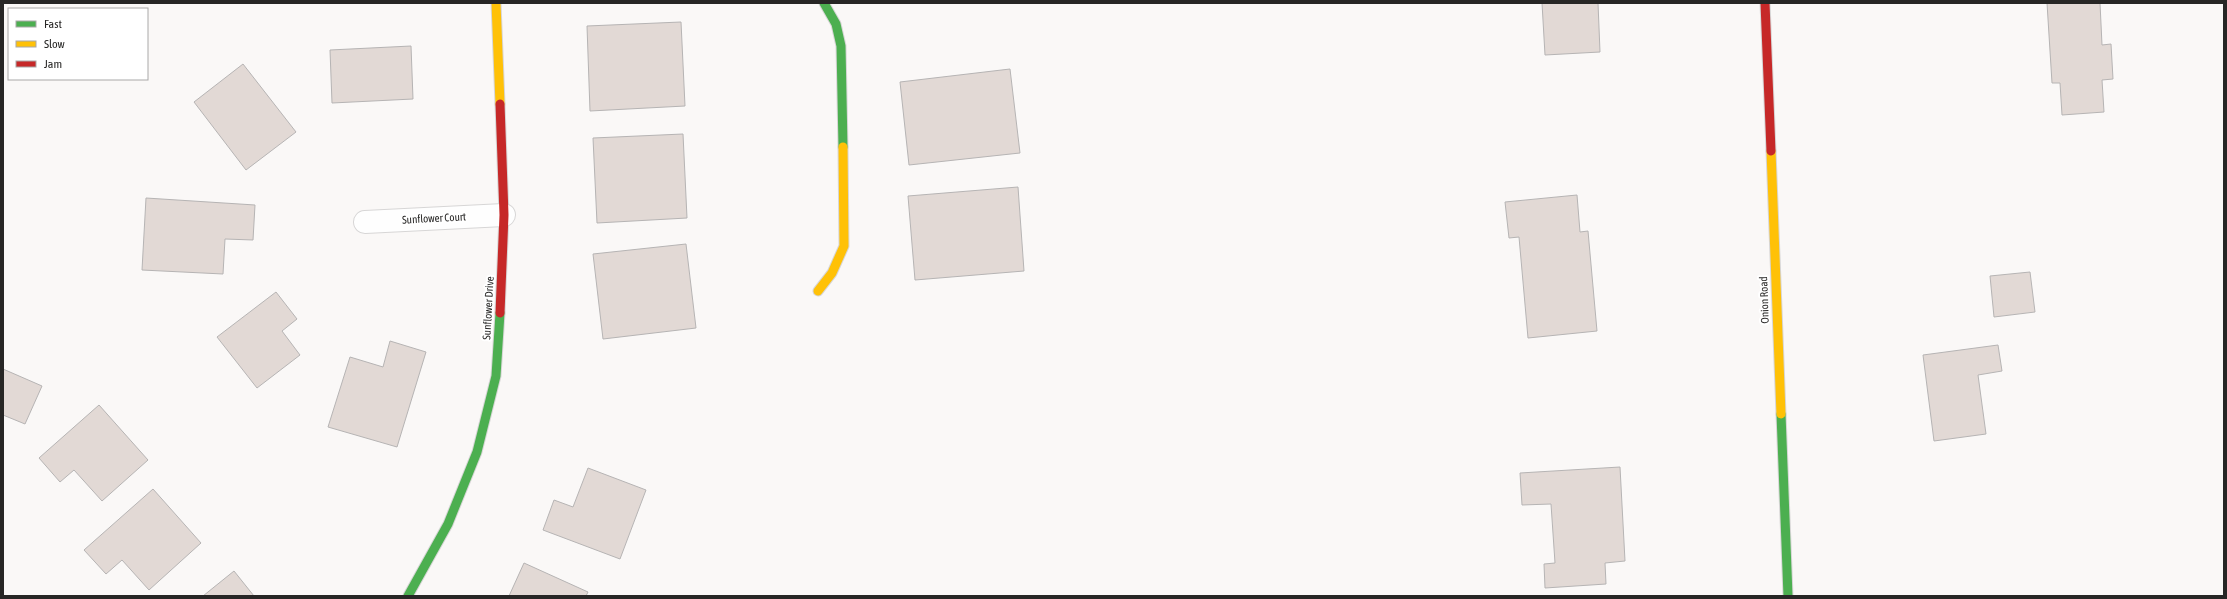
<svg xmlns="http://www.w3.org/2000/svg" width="2227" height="599" viewBox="0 0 2227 599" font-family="'Asap Condensed',sans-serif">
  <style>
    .building { fill: #e2d9d5; stroke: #b6b4b4 }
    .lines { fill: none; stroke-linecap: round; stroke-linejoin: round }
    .street-casing { stroke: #d7d6d6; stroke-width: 24 }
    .fast-casing { stroke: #d7d6d6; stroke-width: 11 }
    .slow-casing { stroke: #d7d6d6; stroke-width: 11 }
    .jam-casing { stroke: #d7d6d6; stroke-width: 11 }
    .street { stroke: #fefefe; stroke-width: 22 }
    .fast { stroke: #4caf50; stroke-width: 9 }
    .slow { stroke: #ffc107; stroke-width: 9 }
    .jam { stroke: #c62828; stroke-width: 9 }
    .labels { text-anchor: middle; stroke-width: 4; stroke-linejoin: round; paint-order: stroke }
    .street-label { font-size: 11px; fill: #272625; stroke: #fff }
  </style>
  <rect width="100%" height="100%" fill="#faf8f7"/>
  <path class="building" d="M1542,3h56l2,49 -55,3z
    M2047,3h53l2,42 9,-1 2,35 -11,1 2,32 -42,3 -2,-32h-8z
    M681,22l4,84 -95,5 -3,-85z
    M411,46l2,53 -81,4 -2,-53z
    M243,64l53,68 -50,38 -52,-68z
    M1010,69l10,84 -111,12 -9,-83z
    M683,134l4,84 -90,5 -4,-85z
    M1018,187l6,84 -109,9 -7,-84z
    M1577,195l3,37 8,-1 9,100 -69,7 -9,-101 -10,1 -4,-36z
    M146,198l109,7 -2,35 -28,-1 -2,35 -81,-4z
    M686,244l10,84 -93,11 -10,-85z
    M2030,272l5,40 -41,5 -4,-41z
    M276,292l21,27 -15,12 18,24 -43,33 -40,-51z
    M390,341l36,11 -29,95 -69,-20 22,-70 33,10z
    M1998,345l4,26 -24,4 8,59 -52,7 -11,-86z
    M3,369l39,17 -17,38 -22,-9z
    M99,405l49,55 -46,41 -28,-31 -14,12 -21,-24z
    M1620,467l5,94 -20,2 1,21 -61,4 -1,-24 11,-1 -4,-59 -29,1 -2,-32z
    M588,468l58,22 -26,69 -77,-29 11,-30 19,7z
    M153,489l48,54 -52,47 -27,-30 -16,14 -22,-24z
    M524,563l64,29 -2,4h-77z
    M234,571l20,25h-51z"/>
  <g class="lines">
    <defs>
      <path id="street" d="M365,222l139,-7"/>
      <path id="fast" d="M824,3l12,21 5,22 2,101
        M1781,414l7,182
        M408,596l40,-72 29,-72 19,-76 4,-63"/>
      <path id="slow" d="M496,3l4,101
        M1771,151l10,263
        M818,291l14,-18 12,-27 -1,-99"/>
      <path id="jam" d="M1765,3l6,148
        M500,104l4,111 -4,98"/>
    </defs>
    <use href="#street" class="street-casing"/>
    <use href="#fast" class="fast-casing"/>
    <use href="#slow" class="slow-casing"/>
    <use href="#jam" class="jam-casing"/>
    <use href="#street" class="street"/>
    <use href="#fast" class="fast"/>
    <use href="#slow" class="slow"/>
    <use href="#jam" class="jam"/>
  </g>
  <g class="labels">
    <g class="street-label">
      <text transform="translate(434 218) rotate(-3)" y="4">Sunflower Court</text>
      <text transform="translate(1764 300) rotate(-92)" y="4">Onion Road</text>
      <text transform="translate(488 308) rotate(-87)" y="4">Sunflower Drive</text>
    </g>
  </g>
  <rect width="2227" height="599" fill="none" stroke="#272625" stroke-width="8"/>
  <rect x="8" y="8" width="140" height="72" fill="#ffffff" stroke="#a9a8a8"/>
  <rect x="16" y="21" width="20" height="6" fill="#4caf50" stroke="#a9a8a8"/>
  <text x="44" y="28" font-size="12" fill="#272625">Fast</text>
  <rect x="16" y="41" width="20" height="6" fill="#ffc107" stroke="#a9a8a8"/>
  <text x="44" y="48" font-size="12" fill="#272625">Slow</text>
  <rect x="16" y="61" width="20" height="6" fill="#c62828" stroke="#a9a8a8"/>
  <text x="44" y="68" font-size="12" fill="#272625">Jam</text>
</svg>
